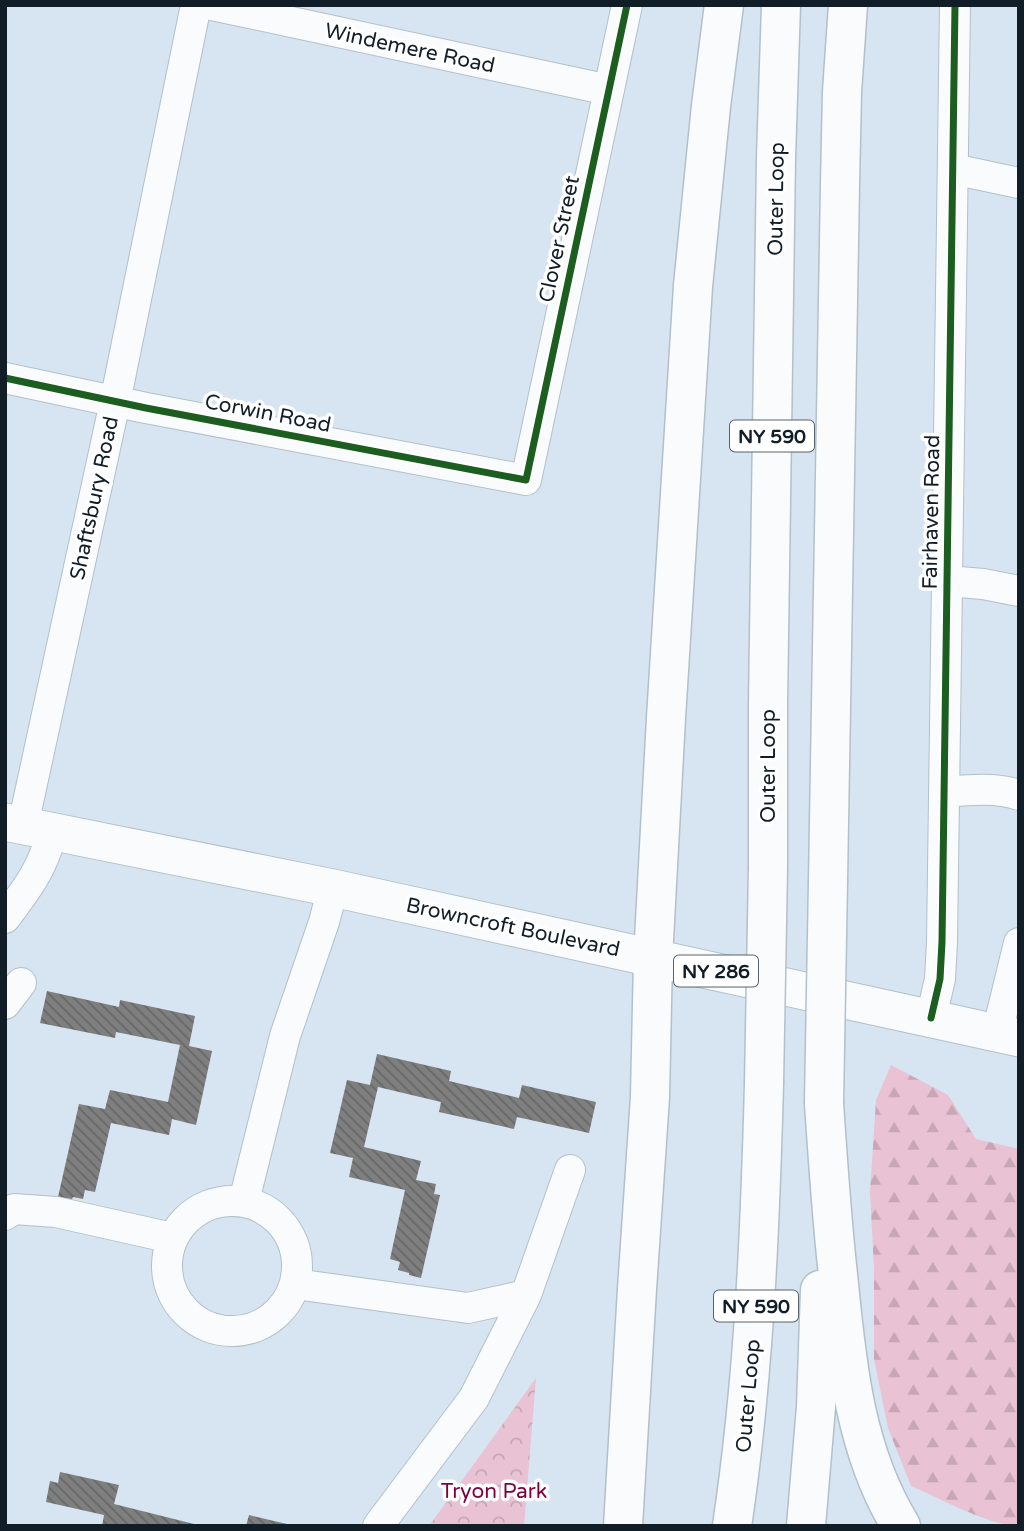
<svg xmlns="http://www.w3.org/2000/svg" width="1024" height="1531" viewBox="0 0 1024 1531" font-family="'Varela Round',sans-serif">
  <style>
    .forest { fill: url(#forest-firs) }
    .park { fill: url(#park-crowns) }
    .building { fill: url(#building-back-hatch) }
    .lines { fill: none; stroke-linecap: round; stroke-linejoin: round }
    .minor-casing { stroke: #b2c0ca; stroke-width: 32 }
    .major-casing { stroke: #b2c0ca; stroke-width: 39 }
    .highway-casing { stroke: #b2c0ca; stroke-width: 41 }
    .minor { stroke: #f9fbfd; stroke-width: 30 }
    .major { stroke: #f9fbfd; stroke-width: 37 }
    .highway { stroke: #f9fbfd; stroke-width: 38 }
    .highway-bridge-casing { stroke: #b2c0ca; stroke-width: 41; stroke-linecap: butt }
    .highway-bridge { stroke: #f9fbfd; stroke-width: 38 }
    .cycleway-casing { stroke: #fff; stroke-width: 11 }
    .cycleway { stroke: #1b5e20; stroke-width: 7 }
    .labels { text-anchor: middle; stroke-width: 7; stroke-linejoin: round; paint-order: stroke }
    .shield { fill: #fff; stroke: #586268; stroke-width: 2 }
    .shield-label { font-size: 19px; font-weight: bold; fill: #111e28 }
    .street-label { font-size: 21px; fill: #111e28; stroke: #fff }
    .park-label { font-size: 21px; fill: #7b003b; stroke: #fff }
  </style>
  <defs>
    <pattern id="forest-firs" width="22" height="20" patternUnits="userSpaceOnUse" patternTransform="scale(1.75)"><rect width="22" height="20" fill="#e9c2d4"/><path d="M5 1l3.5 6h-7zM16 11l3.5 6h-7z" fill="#c7a6b6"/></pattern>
    <pattern id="park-crowns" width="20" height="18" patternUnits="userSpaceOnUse" patternTransform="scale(1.75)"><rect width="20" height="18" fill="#e9c2d4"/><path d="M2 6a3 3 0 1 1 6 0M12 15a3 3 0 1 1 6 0" fill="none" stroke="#c7a6b6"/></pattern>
    <pattern id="building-back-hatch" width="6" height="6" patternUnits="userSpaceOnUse" patternTransform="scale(1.75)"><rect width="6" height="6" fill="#7e7f7e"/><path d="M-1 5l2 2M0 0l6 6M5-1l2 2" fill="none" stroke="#666767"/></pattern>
  </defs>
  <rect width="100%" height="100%" fill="#d6e5f1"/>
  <path class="forest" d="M891,1065l57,30 28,44 43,10v377c-29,0 -80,-28 -108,-40l-23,-58 -14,-69v-90l-4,-77 6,-92z"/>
  <path class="park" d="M536,1378l-12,148h-95z"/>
  <path class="building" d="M47,991l72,16 1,-7 75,16 -6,30 23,5 -16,74 -24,-6 -3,16 -58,-12 -16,69 -10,-2 -2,9 -10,-2 -1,2 -14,-2 21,-93 26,5 5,-19 58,12 12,-57 -64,-13 -1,6 -75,-15z
    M377,1054l74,17 -2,10 70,17 3,-13 74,17 -7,31 -72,-16 -3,12 -75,-17 2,-10 -63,-15 -14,60 57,14 -5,19 20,4 -2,10 6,1 -19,83 -12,-3v-2l-11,-3 2,-8 -10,-3 15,-69 -56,-13 4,-19 -23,-5 17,-73 23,5z
    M60,1472l59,13 -5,19 88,22h-100l2,-11 -58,-13 4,-21 8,2z
    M249,1515l42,10v1h-45z"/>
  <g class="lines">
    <defs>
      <path id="minor" d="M212,5l397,85
        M953,169l66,14
        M5,378l141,30 380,72 101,-475
        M947,581l36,3 36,7
        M944,792c24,-2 52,-5 75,3
        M23,825l92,-423 81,-397
        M5,918c22,-29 39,-51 47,-87
        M5,1004l16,-21
        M931,1018l9,-39 2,-37 13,-937
        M997,1033l22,-90
        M167 1266a65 65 0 1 1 130 0a65 65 0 1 1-130 0Z
        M244,1201l41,-165 39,-114 9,-34
        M5,1215l9,-6 42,3 116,26
        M295,1284l173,24 58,-13 44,-125
        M378,1526l96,-128 52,-103"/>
      <path id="major" d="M5,822l328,66 686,150"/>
      <path id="highway" d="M768,867v-162l8,-547 5,-153
        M828,881l12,-697 2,-92 6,-87
        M824,1103c4,60 8,121 15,181 8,84 17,169 62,242
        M623,1526l14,-237 13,-192 3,-139 13,-240 27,-432 18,-180 13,-101
        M732,1526c22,-147 28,-294 32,-442
        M806,1526l10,-119 4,-117"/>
    </defs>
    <use href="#minor" class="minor-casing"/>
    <use href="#major" class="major-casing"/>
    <use href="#highway" class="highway-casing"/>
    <use href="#minor" class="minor"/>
    <use href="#major" class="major"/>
    <use href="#highway" class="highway"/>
    <defs>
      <path id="highway-bridge" d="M764,1084l4,-217
        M824,1103l4,-222"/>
    </defs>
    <use href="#highway-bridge" class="highway-bridge-casing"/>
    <use href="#highway-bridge" class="highway-bridge"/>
    <defs>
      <path id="cycleway" d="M5,378l141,30 380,72 101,-475
        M931,1018l9,-39 2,-37 13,-937"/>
    </defs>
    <use href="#cycleway" class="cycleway-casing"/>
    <use href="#cycleway" class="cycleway"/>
  </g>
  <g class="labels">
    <g class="shield">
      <rect x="730" y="420.5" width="84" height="31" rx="5"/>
      <rect x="674" y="955.5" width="84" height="31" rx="5"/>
      <rect x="714" y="1290.5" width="84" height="31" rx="5"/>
    </g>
    <g class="shield-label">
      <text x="772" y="443">NY 590</text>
      <text x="716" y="978">NY 286</text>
      <text x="756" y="1313">NY 590</text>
    </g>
    <g class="street-label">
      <text transform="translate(410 48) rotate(12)" y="7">Windemere Road</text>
      <text transform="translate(776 199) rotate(-89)" y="7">Outer Loop</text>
      <text transform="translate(559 239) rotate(-78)" y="7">Clover Street</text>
      <text transform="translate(268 413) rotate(11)" y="7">Corwin Road</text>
      <text transform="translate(94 498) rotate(-78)" y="7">Shaftsbury Road</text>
      <text transform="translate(931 512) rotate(-89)" y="7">Fairhaven Road</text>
      <text transform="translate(768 766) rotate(-90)" y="7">Outer Loop</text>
      <text transform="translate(513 927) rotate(12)" y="7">Browncroft Boulevard</text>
      <text transform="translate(748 1396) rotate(-85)" y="7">Outer Loop</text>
    </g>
    <g class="park-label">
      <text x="494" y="1498">Tryon Park</text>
    </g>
  </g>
  <rect width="1024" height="1531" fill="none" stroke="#111e28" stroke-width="14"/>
</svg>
